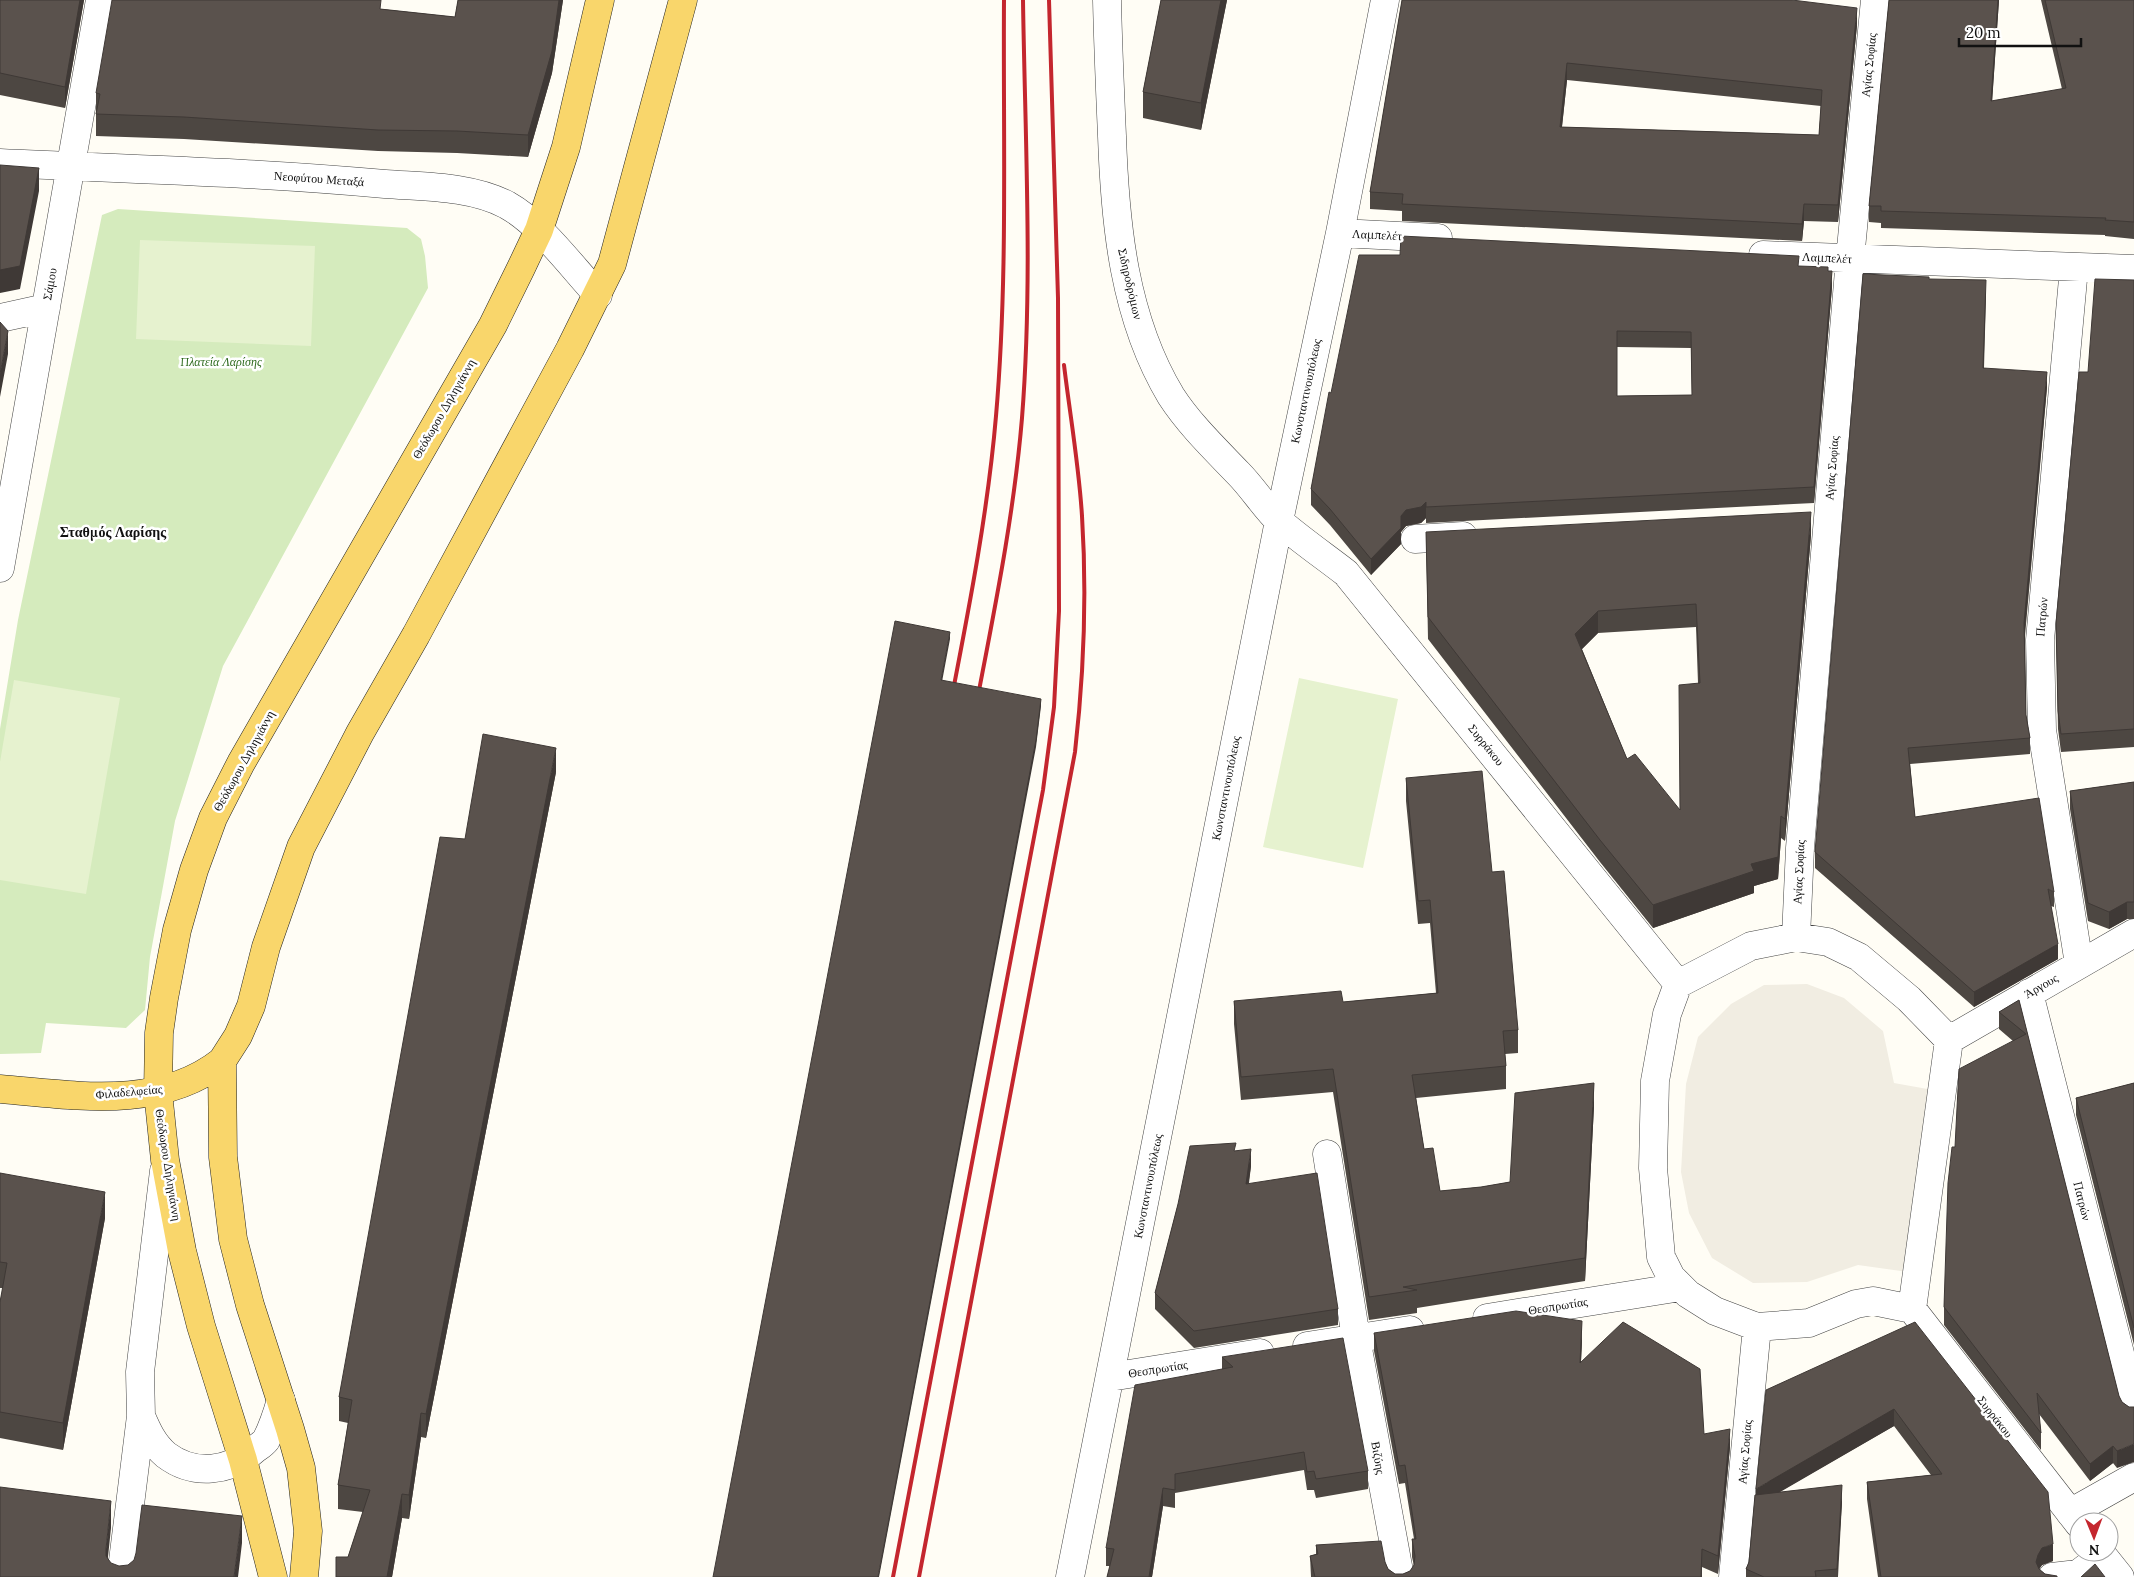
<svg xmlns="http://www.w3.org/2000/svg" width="2134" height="1577" viewBox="0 0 2134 1577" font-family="Lora,serif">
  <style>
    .green { fill: #d5ebbd }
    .pitch { fill: #e6f2cf }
    .plaza { fill: #f1ede2 }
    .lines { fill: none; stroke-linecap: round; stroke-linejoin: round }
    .minor-casing { stroke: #444; stroke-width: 29 }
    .major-casing { stroke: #222; stroke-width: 29 }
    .minor { stroke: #fff; stroke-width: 28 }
    .major { stroke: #f9d66b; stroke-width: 28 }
    .rail { stroke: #c4262e; stroke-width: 4 }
    .wall { fill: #4d4742; fill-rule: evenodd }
    .shaded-wall { fill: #3f3936 }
    .building { fill: #5a524d; stroke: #3f3936; fill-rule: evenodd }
    .labels { text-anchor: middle; stroke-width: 5; stroke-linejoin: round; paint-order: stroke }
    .street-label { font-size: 12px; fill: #111; stroke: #fff }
    .park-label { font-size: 12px; font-style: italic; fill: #2f6b1f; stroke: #fff }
    .neighbourhood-label { font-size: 14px; font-weight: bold; fill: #111; stroke: #fff }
  </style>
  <rect width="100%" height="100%" fill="#fffdf5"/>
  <path class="green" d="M118,209l289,19 14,11 4,17 3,32 -205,378 -48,155 -25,136 -5,53 -19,18 -80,-5 -5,30 -41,1v-325l18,-109 84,-405z"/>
  <path class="pitch" d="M140,240l175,6 -4,100 -175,-7z
    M1299,678l99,21 -35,169 -100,-21z
    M14,680l106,18 -34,196 -86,-14v-118z"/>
  <path class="plaza" d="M1807,984l37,14 39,33 11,52 39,7 -25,182 -50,-7 -51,17 -54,1 -41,-25 -23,-45 -8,-41 5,-88 12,-47 33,-33 33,-19z"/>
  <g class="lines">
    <defs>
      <path id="minor" d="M1107,0c1,46 3,91 5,136 3,89 12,182 59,260 18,28 44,53 67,77 15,15 27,35 42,49 21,18 44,34 66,51l332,411
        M0,163c128,6 257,9 385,21 40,3 86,2 122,21 34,19 64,61 91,90
        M1340,233l98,5
        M1763,255l371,14
        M2074,268l-34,372 2,90 37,234
        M0,318l46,-10
        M1415,539l48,-3
        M0,568l100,-568
        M1796,937l4,-89 50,-589 25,-259
        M2029,993l105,416
        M1949,1040l185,-107
        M1327,1154l29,184 44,239
        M1912,1309l-39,-8 -17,3 -47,19 -52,4 -42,-16 -27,-17 -17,-17 -10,-20 -8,-89 2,-87 12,-67 11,-30 73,-38 45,-9 32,5 31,15 50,42 40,41
        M1912,1309l167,215
        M1912,1309l37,-269
        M1487,1318l194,-31
        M1307,1346l103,-16
        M1110,1377l150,-24
        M141,1416c6,14 12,28 25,39 28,21 63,17 88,-5 4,-3 9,-6 12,-10 7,-13 11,-26 15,-40
        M2070,1513l64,-36
        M2100,1552l20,25
        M121,1577l20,-161 -1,-44 24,-201
        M1070,1577l209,-1056 61,-288 45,-233
        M1733,1577l24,-250
        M2052,1577l26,-3 25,-19"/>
      <path id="major" d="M0,1089c74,6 159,22 222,-28
        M273,1577l-30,-117 -42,-134 -19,-75 -17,-91 -7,-68 1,-59 5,-35 13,-68 17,-60 19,-52 28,-55 252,-438 28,-57 18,-38 27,-83 34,-147
        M304,1577l4,-46 -7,-63 -11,-39 -40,-124 -17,-66 -10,-82 -1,-96 16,-25 13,-30 15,-59 35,-100 59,-114 56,-98 154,-286 42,-85 71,-264"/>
    </defs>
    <use href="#minor" class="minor-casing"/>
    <use href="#major" class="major-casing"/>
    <use href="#minor" class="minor"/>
    <use href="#major" class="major"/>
    <path class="rail" d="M952,696c18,-93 36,-186 44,-280 12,-139 7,-277 8,-416
      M977,701c18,-94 37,-187 45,-283 11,-139 3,-279 1,-418
      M893,1577l150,-787 11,-83 5,-96 -1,-313 -9,-298
      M919,1577l156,-825c9,-79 12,-157 7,-236 -3,-50 -12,-101 -18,-151"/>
  </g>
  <path class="wall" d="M0,0h84l-19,108 -65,-13z
    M458,0h105l-11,73 -24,84 -71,-4 -79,-2 -194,-12 -88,-3v-43l285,-84 74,8z
    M1161,0h66l-26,130 -58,-12v-26z
    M1402,0l455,25 -19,197 -34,-1 -2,20 -400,-20v-10l-32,-2v-17zM1567,80l254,26 -2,29 -257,-8z
    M1889,0h110l-7,101 70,-12 -21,-89h93v239l-29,-3v-1l-224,-7v-5l-12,-1v-16z
    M1799,266l29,5 4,16 -18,216 -388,20v-5l-5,5 -15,3 -5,6v12l-30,31 -41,-50 -19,-20v-16l20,-96zM1617,347l74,1 1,47 -75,1z
    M1929,279l57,17 -2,72 63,19 -22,249 1,79 4,23v16l-120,10 5,53 139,75v15l-3,-1 7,53 -84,48 -159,-139v-16z
    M2134,280v467l-73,5 -3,-23 -2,-106 32,-251z
    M1426,532l385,3 -26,306 -4,-3 -3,41 -24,7v7l-101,35 -53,-66 -172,-223zM1696,627l2,56 -18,127 -53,-51 -45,-110 16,-16z
    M556,772l-130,666 -5,-1 -12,82 -7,-1 -10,59h-56l12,-20 15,-45 -25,-3v-24l10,-62 -9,-2v-24l126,-558z
    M1406,778l86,94 26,158v23l-13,1 1,12v23l-90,9 8,51 16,42 41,-4 29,-5 84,-76 -9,175 -168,27v5l-48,7 -36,-228 -92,8 -7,-76v-23l109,1 93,-9 -6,-70 -12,1 -12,-123z
    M2134,782v137h-7l-18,10 -21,-8 -18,-112v-18z
    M2019,1000l100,396 3,6 7,5 -12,61 -4,-5 -23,18 -51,-67 2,19v17l-97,-125v-18l11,-160 58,-106 -14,-12v-17z
    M2134,1083v262l-58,-230v-17z
    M1236,1151l15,15 -2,17 89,126v16l-144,23 -39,-39v-16l23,-89z
    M0,1173l105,45 -42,232 -63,-12v-136l3,-14h-3z
    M1915,1322l138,239 -11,4 -3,4 6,5 12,3h-179l-11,-78v-17l64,-7 -37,-49 -115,66 63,10 -4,75h-92v-8l3,-7 7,-67z
    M1374,1333l208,7 -1,22 123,72 26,13 -12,127 -16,-7v10h-391l-1,-21 6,-2v-9l69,17 3,7 7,5h8l7,-3 4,-5 -2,-9v-18h2l-9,-56 -6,1 -25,-133z
    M1222,1357l146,114v18l-52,9 -2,-8h-7l-3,-20 -129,23v15l-12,-2 -11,71h-45l3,-11h-4v-18l116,-179z"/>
  <path class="shaded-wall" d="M80,0h4l-19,108v-21z
    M559,0h4l-11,73 -24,84v-22z
    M1221,0h6l-26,130v-27z
    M1998,0h1l-8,118v-17z
    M1857,8v17l-19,197v-17z
    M1567,63v17l-7,64v-17z
    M39,168v23l-19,98 -20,4v-23z
    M1804,204v17l-2,20v-17z
    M1832,271v16l-18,216v-16z
    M8,331v23l-8,43v-23z
    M2047,372v15l-23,252v-16z
    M1426,502v16l-5,5 -15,3 -5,6v12l-30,31v-16l30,-43 5,-6z
    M1811,512v23l-26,306v-22z
    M1598,611v22l-23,23v-22z
    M950,632v7l-9,48v-7z
    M1041,699v7l-5,41 -157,830h-1z
    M556,748v24l-130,666v-24z
    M1781,816v22l-3,41 -24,7v7l-101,35v-23l98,-41z
    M2127,902v17l-18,10v-17z
    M2058,944v15l-84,48v-15z
    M1594,1083v23l-9,175v-23z
    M1251,1149v17l-5,34v-16z
    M105,1192v26l-42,232v-27z
    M1582,1321v19l-2,41v-18z
    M1894,1409v17l-138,80v-17z
    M421,1413v24l-12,82v-24z
    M1730,1429v18l-12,127v-18z
    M2134,1444v18l-17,6v-17z
    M2113,1446v17l-23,18v-17z
    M1842,1485v17l-5,75v-8z
    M1163,1488v18l-11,71h-3z
    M402,1494v24l-10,59h-5z
    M111,1501v27l-5,48v-27z
    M242,1516v27l-4,34h-4z
    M2053,1544v17l-11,4 -4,6 -2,-9 2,-7 4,-7z"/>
  <path class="building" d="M0,0h80l-15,87 -65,-14z
    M112,0h269l-1,9 75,8 3,-17h101l-7,51 -24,84 -71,-4 -79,-1 -194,-13 -88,-3 4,-20 -4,-1z
    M1161,0h60l-20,103 -58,-11z
    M1402,0h390l65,8 -19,197 -34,-1 -2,20 -400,-20 1,-10 -33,-2zM1567,63l255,27 -3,45 -259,-8z
    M1889,0h109l-7,101 75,-13 -21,-88h89v222l-29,-2 1,-2 -225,-7v-5h-12z
    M0,165l39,3 -19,98 -20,4z
    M1401,236l398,20 -1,10 30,1v4h4l-18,216 -388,20v-5l-5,5 -15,3 -5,6v12l-30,31 -41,-50 -19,-20 18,-97 2,1 28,-138h41zM1617,331l74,1 1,63 -75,1z
    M1863,274l66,3v2l57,1 -3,88 64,4 -23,251 2,92 4,23 -122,10 7,69 124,-19 15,94 -6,-3 10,55 -84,48 -159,-140z
    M2095,279l39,1v449l-73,5 -3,-23 -2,-88 23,-251h9z
    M0,322l8,9 -8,43z
    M1811,512l-26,307 -4,-3 -3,41 -27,7 3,7 -101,34 -53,-65 -172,-223 -2,-85zM1696,604l4,79 -21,2 1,125 -45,-56 -8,5 -52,-125 23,-23z
    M895,621l55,11 -9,48 100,19 -5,41 -158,837h-165z
    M483,734l73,14 -130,666 -5,-1 -12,82 -7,-1 -15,83h-51v-20h12l22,-67 -32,-5 14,-85 -13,-3 101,-560 25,2z
    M1482,771l10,101 12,-1 14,159 -15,1 3,35 -94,9 12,74 9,-1 7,43 41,-4 29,-5 5,-89 79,-10 -9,175 -182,29 14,3 -48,7 -36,-228 -92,8 -7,-76 107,-10 2,11 95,-9 -8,-93 -12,1 -12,-123z
    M2134,782v120h-7l-18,10 -21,-9 -18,-112z
    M2019,1000l100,396 3,6 7,5h5v37l-17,7 -4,-5 -23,18 -53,-71 4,40 -97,-126 4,-124 4,-36h3l4,-78 67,-35 -27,-22z
    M2134,1083v245l-58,-230z
    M1236,1143l-2,8 17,-2 -5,35 71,-11 21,136 -144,22 -39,-38 23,-89 12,-58z
    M0,1173l105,19 -42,231 -63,-11v-110l7,-39 -7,-1z
    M1516,1311l66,10 -2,42 43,-41 77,47 4,65 26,-5 -12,127 -16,-7 -1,28h-386l-5,-21 8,-2 -2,-9 65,-4 4,21 3,7 7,5h8l7,-3 4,-6 1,-9 -3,-17h4l-11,-74 -6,1 -25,-133z
    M1915,1322l133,170 5,52 -11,4 -4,7 -2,7 3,7 6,5 12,2v1h-176l-14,-95 75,-8 -48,-65 -138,80 10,-99z
    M1343,1338l25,133 -52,8 -2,-8 -7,1 -3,-20 -129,22v16l-12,-2 -14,89h-42l7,-28 -8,-1 29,-163 98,-18 -11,-10z
    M1842,1485l-5,84 -22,2 1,6h-52l-18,-8 3,-7 6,-67z
    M0,1487l111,14 -5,48v7l5,7 8,3 9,-1 6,-5 2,-7 6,-48 100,11 -8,61h-234z
    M2095,1564l10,13h-24z"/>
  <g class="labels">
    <g class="street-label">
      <text transform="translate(1869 65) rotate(-84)" y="4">Αγίας Σοφίας</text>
      <text transform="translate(319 179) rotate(4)" y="4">Νεοφύτου Μεταξά</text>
      <text transform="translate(1377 235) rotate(3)" y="4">Λαμπελέτ</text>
      <text transform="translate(1827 258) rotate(3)" y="4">Λαμπελέτ</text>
      <text transform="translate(50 284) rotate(-80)" y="4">Σάμου</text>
      <text transform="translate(1130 284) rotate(77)" y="4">Σιδηροδρόμων</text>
      <text transform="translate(1306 391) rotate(-78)" y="4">Κωνσταντινουπόλεως</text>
      <text transform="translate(444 409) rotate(-60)" y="4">Θεόδωρου Δηληγιάννη</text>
      <text transform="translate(1832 468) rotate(-85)" y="4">Αγίας Σοφίας</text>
      <text transform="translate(2042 617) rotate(-85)" y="4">Πατρών</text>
      <text transform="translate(1486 745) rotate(51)" y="4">Συρράκου</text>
      <text transform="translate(244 761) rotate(-61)" y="4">Θεόδωρου Δηληγιάννη</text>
      <text transform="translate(1226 788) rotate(-79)" y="4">Κωνσταντινουπόλεως</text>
      <text transform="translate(1799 872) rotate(-87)" y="4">Αγίας Σοφίας</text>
      <text transform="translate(2041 986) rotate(-30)" y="4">Άργους</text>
      <text transform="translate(129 1092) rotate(-5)" y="4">Φιλαδελφείας</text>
      <text transform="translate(168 1165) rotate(81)" y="4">Θεόδωρου Δηληγιάννη</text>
      <text transform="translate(1148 1186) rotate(-79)" y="4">Κωνσταντινουπόλεως</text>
      <text transform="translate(2082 1201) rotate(76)" y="4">Πατρών</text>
      <text transform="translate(1558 1306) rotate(-9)" y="4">Θεσπρωτίας</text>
      <text transform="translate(1158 1369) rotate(-9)" y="4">Θεσπρωτίας</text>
      <text transform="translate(1995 1417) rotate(52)" y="4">Συρράκου</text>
      <text transform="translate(1745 1452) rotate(-85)" y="4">Αγίας Σοφίας</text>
      <text transform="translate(1378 1458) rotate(80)" y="4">Βιζύης</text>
    </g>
    <g class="park-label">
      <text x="221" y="366">Πλατεία Λαρίσης</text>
    </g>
    <g class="neighbourhood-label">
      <text x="113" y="537">Σταθμός Λαρίσης</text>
    </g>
  </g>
  <g transform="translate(2094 1537) rotate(179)"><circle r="24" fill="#ffffff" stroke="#a0a0a0"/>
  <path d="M0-4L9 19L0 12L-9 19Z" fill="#c4262e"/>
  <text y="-8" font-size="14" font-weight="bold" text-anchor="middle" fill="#111111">N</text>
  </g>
  <path d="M1959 38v8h122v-8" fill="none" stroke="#111111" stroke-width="2.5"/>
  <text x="1966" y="38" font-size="15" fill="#111111" stroke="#ffffff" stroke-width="4" paint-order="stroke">20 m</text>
</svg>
